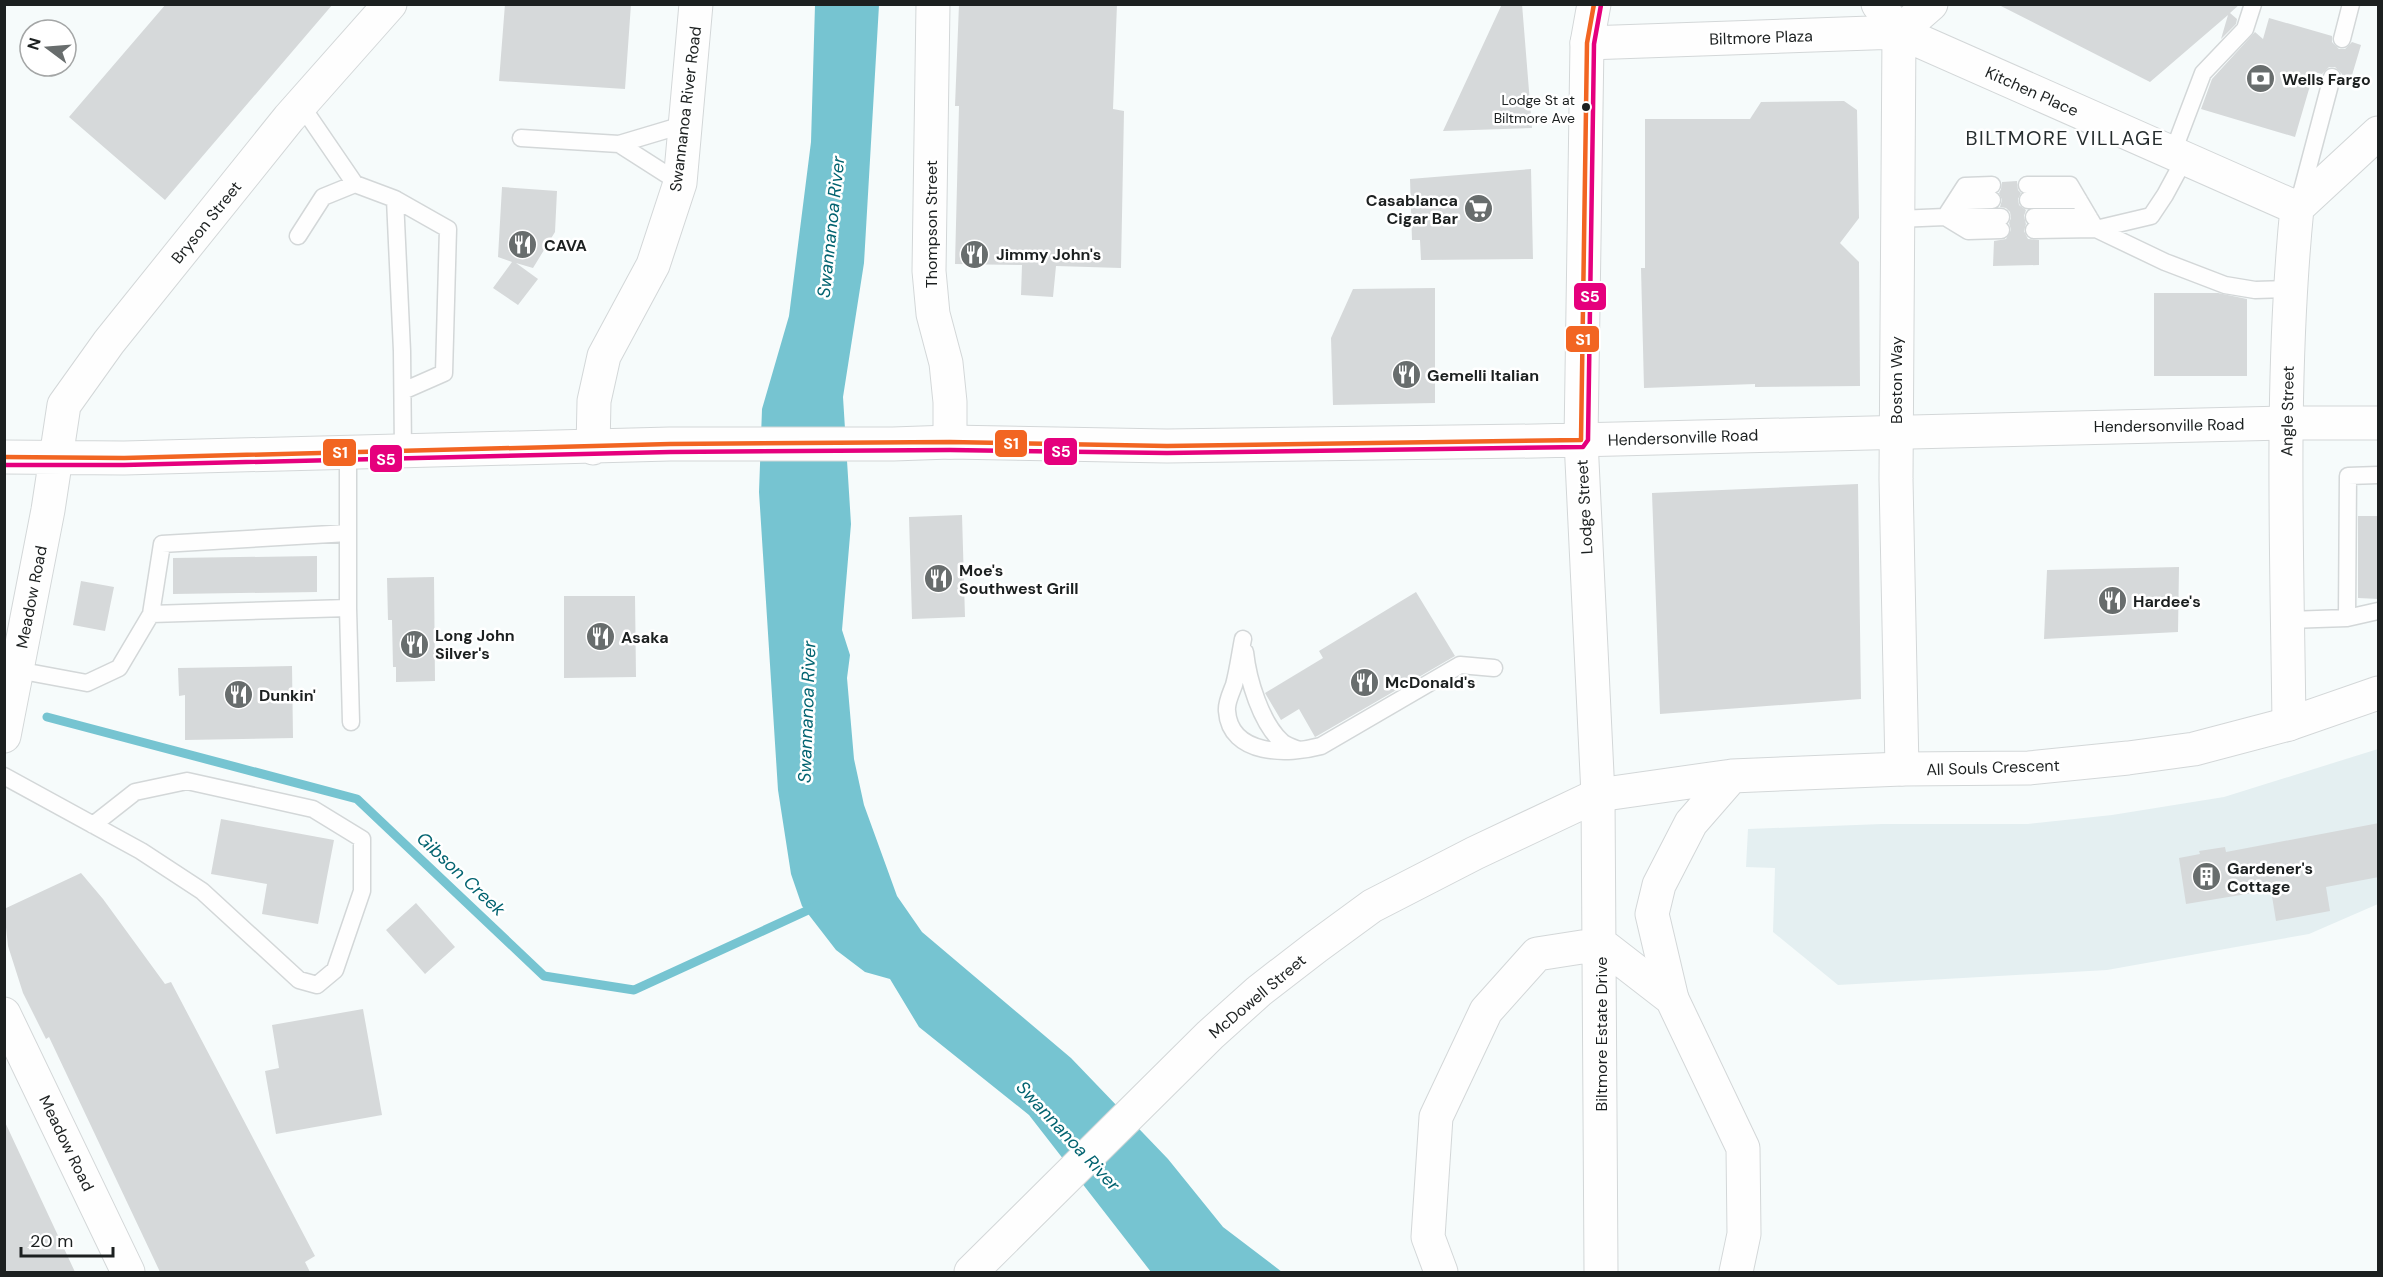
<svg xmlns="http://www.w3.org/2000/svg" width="2383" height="1277" viewBox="0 0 2383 1277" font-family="'DM Sans',sans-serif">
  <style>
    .built { fill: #e4eff1 }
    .water { fill: #76c4d1 }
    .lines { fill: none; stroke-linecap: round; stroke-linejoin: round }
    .stream { stroke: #76c4d1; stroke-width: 9 }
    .building { fill: #d6d9da }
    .service-casing { stroke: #d3d7d8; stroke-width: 19 }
    .minor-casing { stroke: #d3d7d8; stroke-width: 35 }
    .secondary-casing { stroke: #d3d7d8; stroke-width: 35 }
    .primary-casing { stroke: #d3d7d8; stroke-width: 35 }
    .service { stroke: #fefefe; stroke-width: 16 }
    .minor { stroke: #fefefe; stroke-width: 33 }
    .secondary { stroke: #fefefe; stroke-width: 33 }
    .primary { stroke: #fefefe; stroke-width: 33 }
    .bus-1-casing { stroke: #fff; stroke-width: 9 }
    .bus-2-casing { stroke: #fff; stroke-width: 9 }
    .bus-1 { stroke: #f26522; stroke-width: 4.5 }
    .bus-2 { stroke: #e5007d; stroke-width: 4.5 }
    .bus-dot { fill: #1c2020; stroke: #fff; stroke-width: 2 }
    .labels { text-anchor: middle; stroke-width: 5; stroke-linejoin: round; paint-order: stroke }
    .bus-label { font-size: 14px; fill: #1c2020; stroke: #fff; text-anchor: end }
    .street-label { font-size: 16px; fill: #1c2020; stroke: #fff }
    .poi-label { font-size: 16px; font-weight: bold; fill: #1c2020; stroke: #fff; text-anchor: start }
    .water-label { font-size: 18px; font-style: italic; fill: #026370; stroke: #fff }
    .quarter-label { font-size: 20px; letter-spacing: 1.5px; fill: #272e2f; stroke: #fff }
    .line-badge { stroke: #fff; stroke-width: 2 }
    .badge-label { font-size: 16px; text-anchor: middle; font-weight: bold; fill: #fff }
  </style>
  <rect width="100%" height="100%" fill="#f6fbfb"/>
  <path class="built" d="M2378,749v155l-69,30 -202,36 -269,15 -65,-53 2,-64 -29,-1 2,-38 134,-5h146l84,-9 112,-18z"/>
  <path class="water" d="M815,5h64l-15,258 -21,134 8,127 -9,106 8,25 -3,23 7,81 10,46 33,91 25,36 149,126 97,101 55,68 59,45h-131l-122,-157 -110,-88 -29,-48 -25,-7 -29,-22 -34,-44 -11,-32 -13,-84 -19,-298 3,-83 27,-93 22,-174z"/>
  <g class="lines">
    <path class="stream" d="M47,717l310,82 187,177 90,14 183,-84"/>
  </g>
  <path class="building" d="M166,4h167l-168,196 -96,-83z
    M505,4h126l-6,85 -126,-8z
    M959,4h158l-4,105 11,2 -3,157 -65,-2 -3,31 -32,-2 1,-30 -67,-1 4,-158h-4z
    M1502,4h20l10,124 -89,3z
    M1997,4h243l-10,9 7,6 -1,5 -15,15 7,-24 -78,67z
    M2269,18l63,18v6l7,7h6l7,-7 9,3 -11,37 -8,-2v-6l-7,-7h-6l-7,7 -8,-2 -19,65 -94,-28 11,-30 43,-47 8,7z
    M1844,101l13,9 2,108 -19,25 19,19 1,124 -105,1v-3l-111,4 -3,-120h4v-149h105l11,-17z
    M1531,169l2,90 -112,1 -1,-20h-8l-2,-61z
    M2017,181l1,9 3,3 -3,6 1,6 7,5 -2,6 2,8 -2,7 4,8 11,1v25l-46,1 1,-25 12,-2 5,-9 -2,-7 2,-5 -1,-6 -4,-4 -6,-1 2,-7 -3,-7 2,-4 1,-7z
    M502,187l55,4 -2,41 -22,36 -17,-5 22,16 -20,26 -25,-17 19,-26 -14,-5z
    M1435,288v115l-102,2 -2,-67 22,-49z
    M2154,293h64l29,6v77h-93z
    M1858,484l3,215 -201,15 -8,-221z
    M962,515l3,102 -53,2 -3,-102z
    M2358,516h21v83l-21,-1z
    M317,556v36l-144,2v-36z
    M2179,567l-1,65 -134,7 3,-69z
    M434,577l1,104 -39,1v-15h-3l-1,-47h-4l-1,-42z
    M81,581l33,6 -9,44 -32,-6z
    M1416,592l39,64 -138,80 -2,1 -16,-28 -18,11 -16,-27 58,-35 -4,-7z
    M564,596h71l1,81 -72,1z
    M292,666l1,72 -108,2v-45l-6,1 -1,-28z
    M221,819l113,21 -16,84 -56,-10 5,-30 -56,-10z
    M2379,823v54l-53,10 4,24 -54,10 -5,-31 -85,14 -7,-46 21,-4 -1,-3 26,-4 1,5z
    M81,873l22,26 62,85 6,-2 144,274 -10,6 5,10h-150l-111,-235 -3,2 -23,-46 -15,-47 -4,-37z
    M416,903l39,44 -30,27 -39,-44z
    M363,1009l19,106 -106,19 -11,-63 14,-3 -7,-43z
    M4,1120l71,152h-71z"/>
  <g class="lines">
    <defs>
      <path id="service" d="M2342,39l9,-35
        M301,105l54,79
        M521,138l98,6
        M2173,152l30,-79 42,-44 8,-25
        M680,183l-61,-39 67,-20
        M2027,185h43l26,44 55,-13 14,-21 20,-37
        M2300,198l32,-121
        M395,199l53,30 -4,144 -41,18
        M2028,200h51
        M1952,212l14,-11 26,-1
        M1945,217l20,-31 27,-1
        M1945,217h56
        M2034,217h55
        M1898,219l47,-2 23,14 33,-1
        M2034,230l62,-1 69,33 60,23 30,5 34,-1
        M298,236l25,-39 32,-13 40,15 7,152 1,101
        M348,453v155l3,114
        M151,614l197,-6
        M2347,618l1,-142 30,-1
        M2288,620l59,-2 31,-7
        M1243,639c-3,15 -5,31 -9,46 -3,8 -8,18 -7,26 3,45 61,44 94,35l139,-81 34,3
        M1245,652c3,28 16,71 37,90 5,4 12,6 17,8
        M17,670l70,13 32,-15 32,-54 11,-70 186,-11
        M4,776l137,75 61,40 97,89 18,5 18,-15 27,-79v-52l-49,-30 -126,-28 -52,11 -42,33"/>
      <path id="minor" d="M933,4l-4,267 4,43 13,49 4,39v40
        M1878,4l21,28
        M1587,43l312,-11 398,176
        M2289,724c-2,-172 -9,-345 8,-516l81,-75
        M1902,769l-6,-290 3,-447 32,-28
        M1598,795l3,477
        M1441,1272l-13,-35 8,-120 50,-106 51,-57 64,-10 71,55 71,149 1,86 -8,38"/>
      <path id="secondary" d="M1594,4l-7,39 -6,397 17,355
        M593,448l1,-47 10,-45 49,-91 27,-82 16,-179
        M4,457l120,1 546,-14h223l57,-2 217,4 368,-5 750,-18h93
        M4,736l44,-226 16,-105 45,-63 180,-224 101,-114
        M4,1014l124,258"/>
      <path id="primary" d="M1672,999l-20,-85 7,-29 32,-62 41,-47
        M971,1272l239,-237 49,-44 57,-44 56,-41 103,-53 123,-58 134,-19 170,-7 127,-1 99,-10 66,-9 95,-25 89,-31"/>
    </defs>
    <use href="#service" class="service-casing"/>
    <use href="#minor" class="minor-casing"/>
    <use href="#secondary" class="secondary-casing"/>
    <use href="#primary" class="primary-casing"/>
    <use href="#service" class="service"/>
    <use href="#minor" class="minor"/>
    <use href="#secondary" class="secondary"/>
    <use href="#primary" class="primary"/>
    <defs>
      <path id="bus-1" d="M4,457l120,1 546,-14 280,-2 217,4 414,-6 6,-397 7,-39"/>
      <path id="bus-2" d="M4,465h120l546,-13 280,-2 217,3 416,-6 5,-7 6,-396 7,-39"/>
    </defs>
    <use href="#bus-1" class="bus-1-casing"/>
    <use href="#bus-2" class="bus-2-casing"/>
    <use href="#bus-1" class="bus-1"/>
    <use href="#bus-2" class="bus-2"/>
  </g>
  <defs>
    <symbol id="bank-disc" viewBox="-11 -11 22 22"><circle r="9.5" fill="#686d6d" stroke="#fff"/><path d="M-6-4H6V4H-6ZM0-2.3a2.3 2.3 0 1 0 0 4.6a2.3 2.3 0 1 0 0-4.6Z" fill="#fff"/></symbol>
    <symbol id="supermarket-disc" viewBox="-11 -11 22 22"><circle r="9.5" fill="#686d6d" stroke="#fff"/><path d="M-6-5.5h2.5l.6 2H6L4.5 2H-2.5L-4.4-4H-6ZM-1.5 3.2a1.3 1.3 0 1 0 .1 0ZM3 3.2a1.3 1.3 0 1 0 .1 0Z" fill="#fff"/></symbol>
    <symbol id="restaurant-disc" viewBox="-11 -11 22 22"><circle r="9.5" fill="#686d6d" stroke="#fff"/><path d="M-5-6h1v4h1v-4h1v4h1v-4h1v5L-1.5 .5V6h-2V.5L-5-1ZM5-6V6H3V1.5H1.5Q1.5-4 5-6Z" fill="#fff"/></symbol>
    <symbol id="building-disc" viewBox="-11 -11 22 22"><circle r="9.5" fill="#686d6d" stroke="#fff"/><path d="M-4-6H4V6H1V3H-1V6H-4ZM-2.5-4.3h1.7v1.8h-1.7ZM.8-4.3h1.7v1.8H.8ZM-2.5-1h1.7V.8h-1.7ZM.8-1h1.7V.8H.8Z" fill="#fff"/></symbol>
  </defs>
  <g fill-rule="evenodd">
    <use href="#bank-disc" x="2244" y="62" width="33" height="33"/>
    <use href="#supermarket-disc" x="1462" y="192" width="33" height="33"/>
    <use href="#restaurant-disc" x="506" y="228" width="33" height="33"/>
    <use href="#restaurant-disc" x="958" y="238" width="33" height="33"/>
    <use href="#restaurant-disc" x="1390" y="358" width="33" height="33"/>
    <use href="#restaurant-disc" x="922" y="562" width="33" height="33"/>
    <use href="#restaurant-disc" x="2096" y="584" width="33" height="33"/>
    <use href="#restaurant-disc" x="584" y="620" width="33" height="33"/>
    <use href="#restaurant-disc" x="398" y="628" width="33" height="33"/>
    <use href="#restaurant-disc" x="1348" y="666" width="33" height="33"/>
    <use href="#restaurant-disc" x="222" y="678" width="33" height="33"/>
    <use href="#building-disc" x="2190" y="860" width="33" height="33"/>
  </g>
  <circle class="bus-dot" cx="1586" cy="107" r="5"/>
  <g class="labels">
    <g class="bus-label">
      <text x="1575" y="105">Lodge St at<tspan x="1575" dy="18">Biltmore Ave</tspan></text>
    </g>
    <g class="street-label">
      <text transform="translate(1761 37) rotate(-2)" y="6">Biltmore Plaza</text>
      <text transform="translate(2032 91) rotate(24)" y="6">Kitchen Place</text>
      <text transform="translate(685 109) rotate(-83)" y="6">Swannanoa River Road</text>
      <text transform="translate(206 222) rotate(-51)" y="6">Bryson Street</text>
      <text transform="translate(931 224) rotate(-90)" y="6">Thompson Street</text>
      <text transform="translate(1896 380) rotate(-90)" y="6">Boston Way</text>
      <text transform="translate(2287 411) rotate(-89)" y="6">Angle Street</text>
      <text transform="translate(2169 425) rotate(-1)" y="6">Hendersonville Road</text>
      <text transform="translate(1683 437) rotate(-2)" y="6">Hendersonville Road</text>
      <text transform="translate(1584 507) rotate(-93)" y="6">Lodge Street</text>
      <text transform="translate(31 597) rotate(-79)" y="6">Meadow Road</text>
      <text transform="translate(1993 767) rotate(-2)" y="6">All Souls Crescent</text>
      <text transform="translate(1257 996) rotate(-40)" y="6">McDowell Street</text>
      <text transform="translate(1601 1034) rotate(-90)" y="6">Biltmore Estate Drive</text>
      <text transform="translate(67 1143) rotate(64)" y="6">Meadow Road</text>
    </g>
    <g class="poi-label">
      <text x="2282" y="85">Wells Fargo</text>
      <text x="1458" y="206" text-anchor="end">Casablanca<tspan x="1458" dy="18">Cigar Bar</tspan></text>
      <text x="544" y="251">CAVA</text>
      <text x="996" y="260">Jimmy John's</text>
      <text x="1427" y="381">Gemelli Italian</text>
      <text x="959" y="576">Moe's<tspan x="959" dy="18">Southwest Grill</tspan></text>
      <text x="2133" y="607">Hardee's</text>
      <text x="435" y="641">Long John<tspan x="435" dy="18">Silver's</tspan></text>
      <text x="621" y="643">Asaka</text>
      <text x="1385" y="688">McDonald's</text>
      <text x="259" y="701">Dunkin'</text>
      <text x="2227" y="874">Gardener's<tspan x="2227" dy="18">Cottage</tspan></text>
    </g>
    <g class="water-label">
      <text transform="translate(831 227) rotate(-84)" y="6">Swannanoa River</text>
      <text transform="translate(807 712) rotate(-88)" y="6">Swannanoa River</text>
      <text transform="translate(461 874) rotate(43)" y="6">Gibson Creek</text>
      <text transform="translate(1068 1136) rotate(47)" y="6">Swannanoa River</text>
    </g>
    <g class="quarter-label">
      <text x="2065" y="145">BILTMORE VILLAGE</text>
    </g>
  </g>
  <g class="line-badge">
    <rect x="1573" y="282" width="34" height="29" rx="6" fill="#e5007d"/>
    <rect x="1565" y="325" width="35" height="28" rx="6" fill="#f26522"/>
    <rect x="994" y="429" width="34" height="29" rx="6" fill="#f26522"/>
    <rect x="1043" y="437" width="35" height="29" rx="6" fill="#e5007d"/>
    <rect x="322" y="438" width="35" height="29" rx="6" fill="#f26522"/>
    <rect x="369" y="444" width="34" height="29" rx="6" fill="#e5007d"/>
  </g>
  <g class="badge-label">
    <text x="1590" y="302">S5</text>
    <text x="1583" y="345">S1</text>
    <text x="1011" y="449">S1</text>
    <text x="1061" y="457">S5</text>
    <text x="340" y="458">S1</text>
    <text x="386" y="465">S5</text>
  </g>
  <rect width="2383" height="1277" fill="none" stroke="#1c2020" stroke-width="12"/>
  <g transform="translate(48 48) rotate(286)"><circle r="28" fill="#ffffff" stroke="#a4a6a6" stroke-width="1.5"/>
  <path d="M0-4.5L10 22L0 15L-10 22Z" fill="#686d6d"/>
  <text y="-9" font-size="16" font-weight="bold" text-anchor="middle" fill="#1c2020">N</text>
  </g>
  <path d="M21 1247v9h92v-9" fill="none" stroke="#1c2020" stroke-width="3"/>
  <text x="30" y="1247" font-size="18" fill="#1c2020" stroke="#ffffff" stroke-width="4.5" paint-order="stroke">20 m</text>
</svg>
